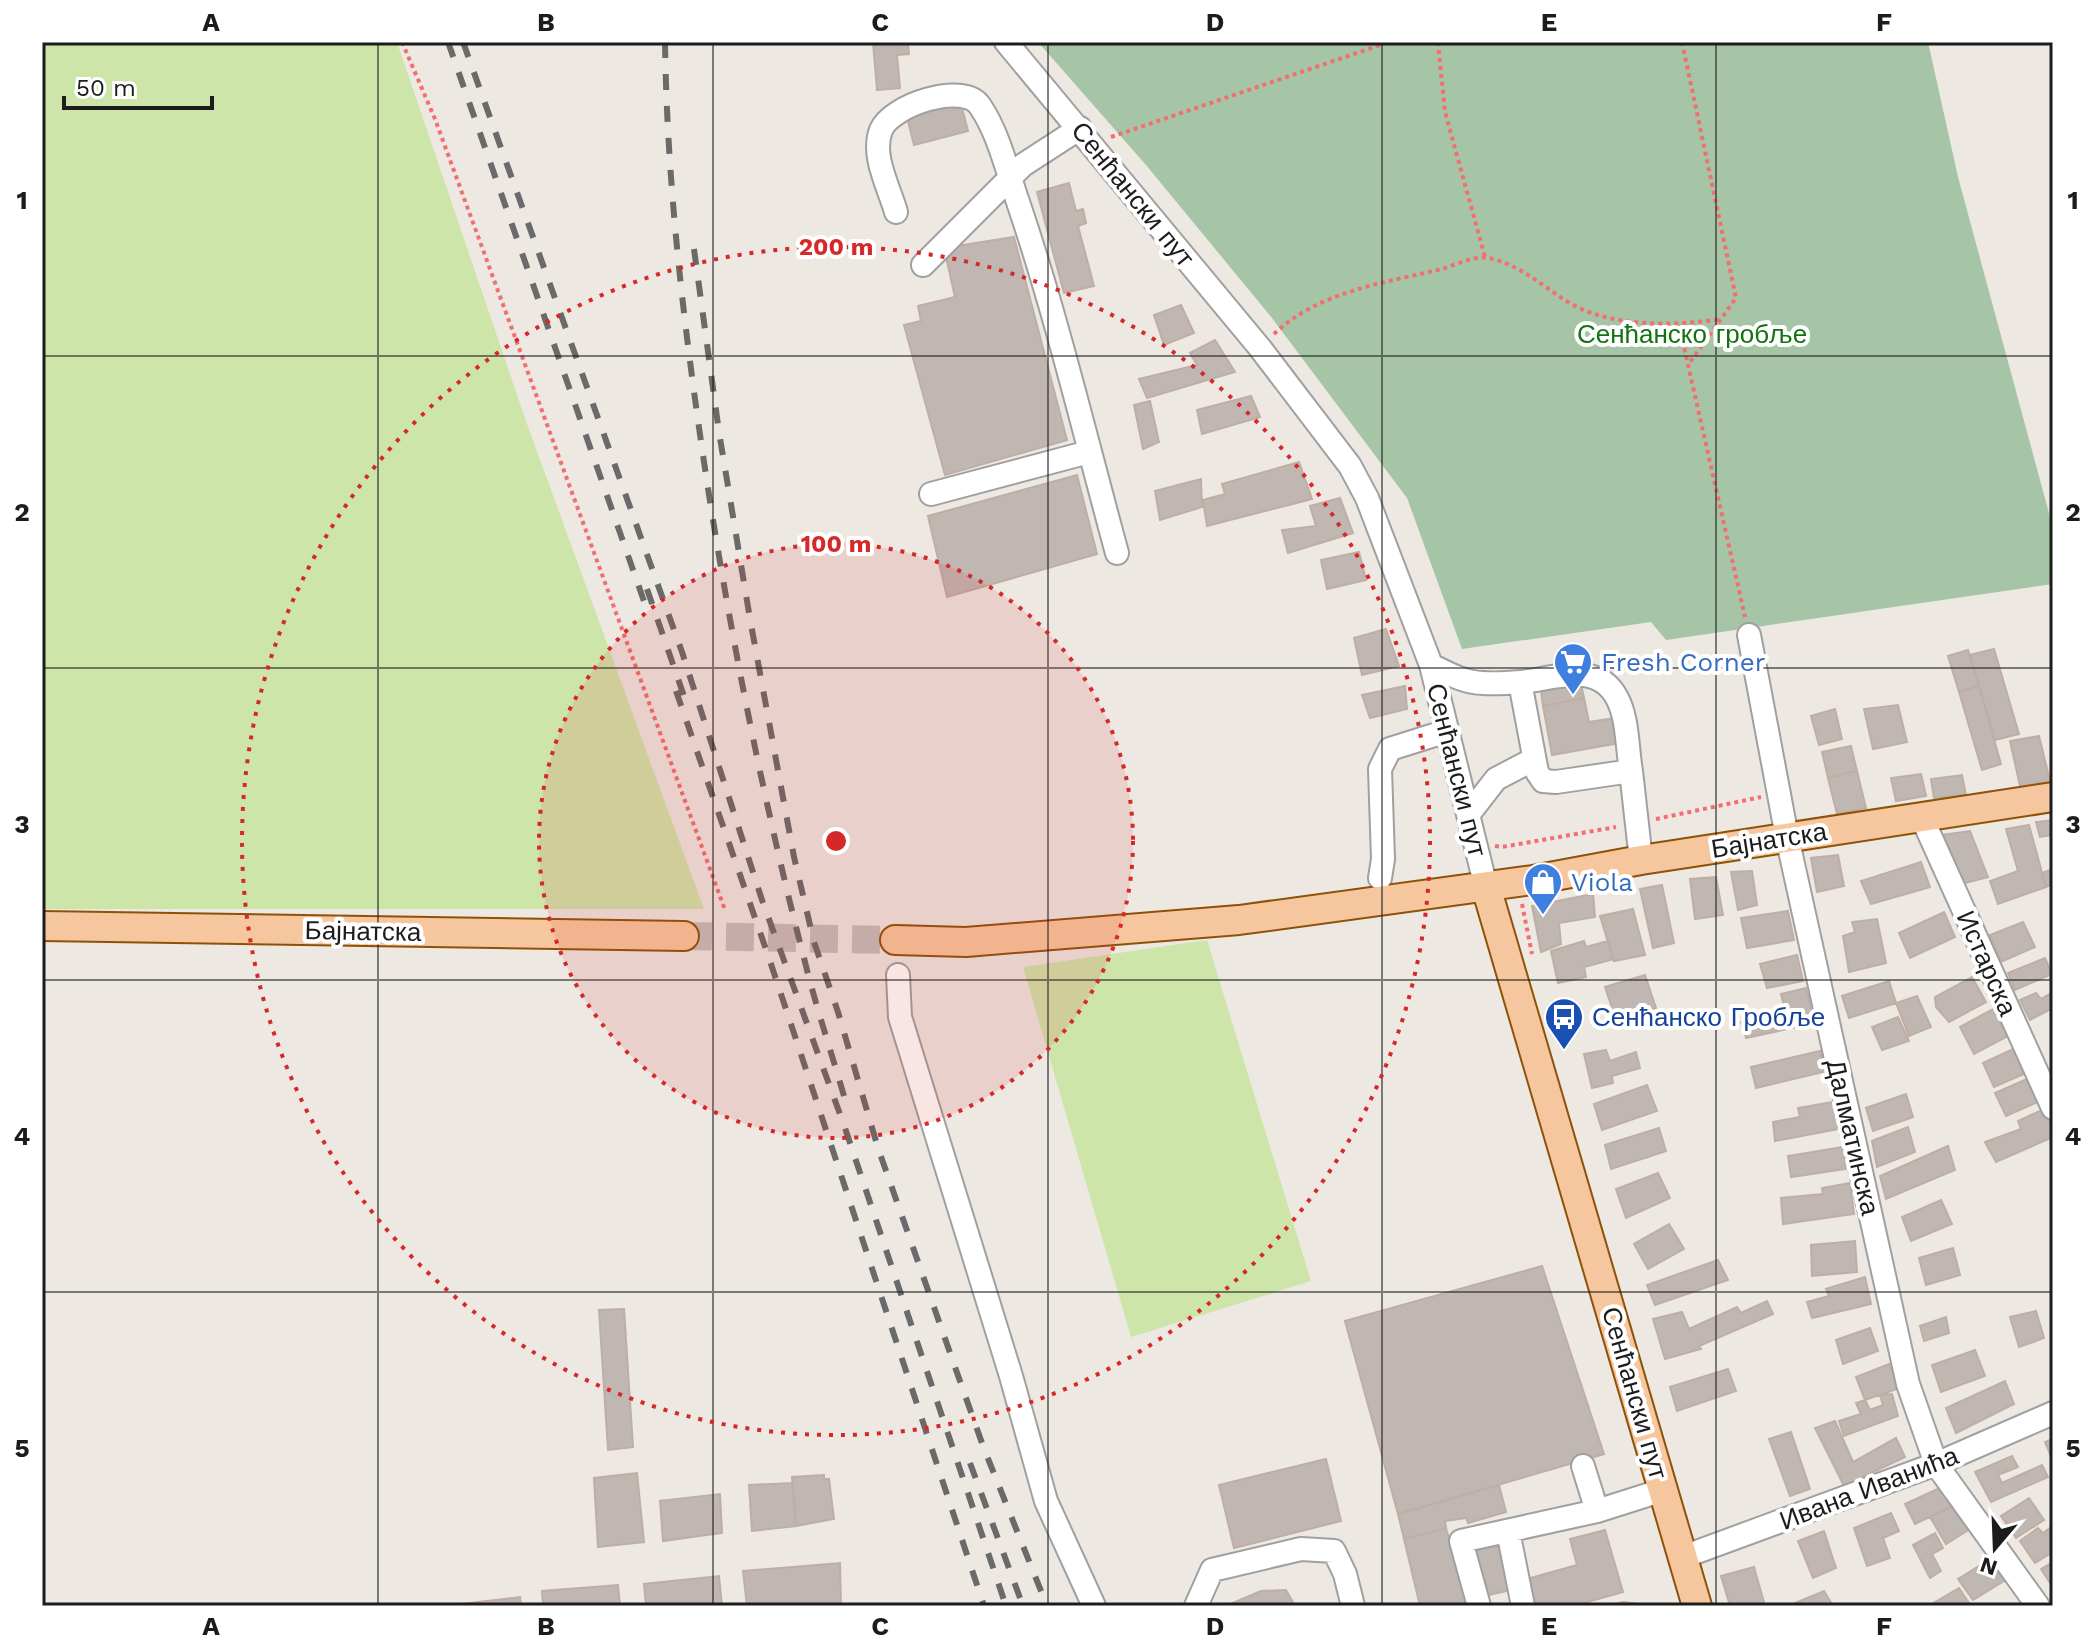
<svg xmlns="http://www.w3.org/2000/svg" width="2095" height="1648" viewBox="0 0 2095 1648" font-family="'Work Sans',sans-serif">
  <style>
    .grass { fill: #cee5aa }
    .cemetery { fill: #a5c5a6 }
    .building { fill: #c1b7b2; stroke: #beaea5; stroke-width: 2 }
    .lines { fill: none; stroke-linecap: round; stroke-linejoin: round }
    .major-tunnel { stroke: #c3bfba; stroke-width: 28; stroke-dasharray: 28 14; stroke-linecap: butt }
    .minor-casing { stroke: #a0a0a0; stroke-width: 26 }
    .major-casing { stroke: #8d5208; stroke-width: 32 }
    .path { stroke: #f26e6f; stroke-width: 4; stroke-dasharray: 4 4; stroke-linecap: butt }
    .minor { stroke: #fff; stroke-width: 22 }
    .major { stroke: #f6c79e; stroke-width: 28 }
    .rail { stroke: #6a6a6a; stroke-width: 6; stroke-dasharray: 16 16; stroke-linecap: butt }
    .grid { fill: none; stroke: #1c1c1c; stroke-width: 2; stroke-opacity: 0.55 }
    .ring { fill: none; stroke: #d62828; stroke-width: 4; stroke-dasharray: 4 8 }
    .labels { text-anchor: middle; stroke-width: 8; stroke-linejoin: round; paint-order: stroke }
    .street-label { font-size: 26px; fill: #1c1c1c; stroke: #fff }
    .park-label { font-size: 26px; fill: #137311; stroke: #fff }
    .shop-label { font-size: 26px; fill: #366cbe; stroke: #fff; text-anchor: start }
    .transit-label { font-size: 26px; fill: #164399; stroke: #fff; text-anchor: start }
    .centre { fill: #d62828; stroke: #fff; stroke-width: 4 }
    .ring-label { font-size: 24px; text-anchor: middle; font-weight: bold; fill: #d62828; stroke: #fff; stroke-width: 8; stroke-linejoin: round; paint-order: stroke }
    .neatline { fill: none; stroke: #1c1c1c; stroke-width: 3 }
    .grid-label { font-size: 26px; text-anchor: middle; font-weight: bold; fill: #1c1c1c }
  </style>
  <rect width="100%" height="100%" fill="#ede8e2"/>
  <path class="grass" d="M42,42h355l130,382 177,485h-662z
    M1207,940l104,341 -180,56 -108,-370z"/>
  <path class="cemetery" d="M1038,42h890l30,135 95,351v56l-387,56 -15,-18 -189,27 -55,-151 -135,-180 -126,-153z"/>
  <path class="building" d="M873,42h35l1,12 -12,1 3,33 -23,2z
    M960,100l8,31 -54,14 -8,-32z
    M1069,183l7,28 7,-2 3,14 -8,3 16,60 -30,7 -27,-101z
    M1014,237l53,203 -122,35 -41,-150 17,-4 -3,-15 37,-9 -11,-49z
    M1181,305l13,28 -30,12 -10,-30z
    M1215,340l20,32 -88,26 -8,-19 58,-14 -7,-12z
    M1251,396l9,21 -58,17 -5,-24z
    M1150,401l9,41 -16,7 -9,-44z
    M1299,462l13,37 -105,27 -4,-26 22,-6 -3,-10z
    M1077,475l20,79 -150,43 -19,-81z
    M1201,479l1,28 -42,13 -5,-29z
    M1340,498l13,35 -65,20 -6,-23 34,-4 -6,-20z
    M1359,552l7,28 -39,9 -6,-29z
    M1386,629l13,37 -37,9 -8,-37z
    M1994,649l25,85 -24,6 -25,-85z
    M1968,650l11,36 -20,6 -11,-36z
    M1581,684l3,14 -41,8 -2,-15z
    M1405,686l2,23 -37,9 -8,-23z
    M1979,686l22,78 -19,6 -23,-78z
    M1584,698l5,24 26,-4 5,25 -68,12 -9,-49z
    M1898,705l9,37 -34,7 -9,-40z
    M1835,709l7,30 -23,6 -8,-29z
    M2039,736l11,45 -30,5 -10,-45z
    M1851,746l6,25 -29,7 -6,-26z
    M1857,771l9,37 -29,6 -9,-36z
    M1921,774l5,22 -30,5 -5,-23z
    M1962,775l4,20 -32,3 -3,-19z
    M2053,820v15l-13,2 -4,-15z
    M2029,825l17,62 -48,17 -8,-23 28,-10 -12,-42z
    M1970,831l18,46 -27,7 -20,-49z
    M1838,855l6,31 -27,6 -6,-34z
    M1921,862l9,25 -59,17 -10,-23z
    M2053,869v15l-7,3 -4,-14z
    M1752,871l5,34 -19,5 -7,-38z
    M1716,877l7,38 -28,4 -5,-40z
    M1662,885l12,58 -21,5 -13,-59z
    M1593,894l2,23 -36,6 2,21 -20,8 -9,-46z
    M1633,909l12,46 -31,6 -14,-45z
    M1788,911l6,29 -47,8 -6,-30z
    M1944,912l11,25 -45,21 -11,-25z
    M1877,919l9,44 -37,9 -6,-36 12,-4 -3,-10z
    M2023,922l12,25 -34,15 -11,-27z
    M1584,941l2,6 22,-6 6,18 -30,8 2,10 -28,6 -7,-32z
    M1797,955l6,26 -36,7 -7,-24z
    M2045,958l7,16 -37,16 -7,-17z
    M1645,975l11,33 -40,12 -11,-33z
    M1972,977l14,25 -37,20 -13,-15 -1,-10z
    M1889,981l7,22 -47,15 -7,-22z
    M1806,988l9,35 -69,15 -5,-16 45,-8 -5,-20z
    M2053,992v16l-23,12 -10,-20 16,-7 5,6z
    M1917,996l14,31 -22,9 -13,-33z
    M1993,1009l15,27 -34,18 -14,-27z
    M1898,1017l11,24 -27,9 -10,-23z
    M2013,1049l11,25 -30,13 -11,-24z
    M1606,1050l4,11 26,-9 4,16 -28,8 1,7 -21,5 -8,-34z
    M1820,1051l7,20 -71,17 -5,-21z
    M2029,1078l11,23 -34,15 -11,-23z
    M1647,1085l10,26 -55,19 -8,-26z
    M1906,1094l7,23 -40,14 -7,-23z
    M1833,1102l6,27 -64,12 -2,-19 27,-5 -2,-9z
    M2044,1109l9,18v10l-57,25 -11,-20 36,-13 -3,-8z
    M1908,1127l7,25 -38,15 -5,-26z
    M1659,1128l7,23 -55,18 -6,-24z
    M1948,1146l7,24 -69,29 -6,-23z
    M1843,1147l3,22 -55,8 -3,-21z
    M1658,1173l12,25 -44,20 -10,-29z
    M1850,1183l4,31 -71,10 -2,-26 42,-4 -1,-6z
    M1941,1200l11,24 -41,17 -9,-24z
    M1669,1224l15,25 -36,20 -14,-25z
    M1855,1241l2,31 -45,4 -1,-31z
    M1953,1248l7,27 -34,10 -7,-27z
    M1718,1260l10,20 -73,25 -8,-20z
    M1542,1266l62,188 -206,60 -53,-193z
    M1865,1277l6,27 -59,14 -5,-16 22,-6 -3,-7z
    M1767,1301l6,13 -74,32 2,3 -36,10 -12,-40 29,-7 7,17 48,-22 4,6z
    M624,1309l9,138 -25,3 -9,-140z
    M2036,1311l8,27 -25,9 -9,-30z
    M1946,1317l3,16 -25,8 -4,-15z
    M1870,1328l8,23 -35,13 -7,-24z
    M1975,1350l10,26 -44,16 -9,-27z
    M1889,1364l11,24 -35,12 -9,-23z
    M1728,1369l8,22 -59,20 -7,-24z
    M2005,1381l9,23 -58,29 -10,-25z
    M1892,1394l6,22 -54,20 -5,-15 22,-7 -5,-11 9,-3 5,10 13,-5 -3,-10z
    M1835,1421l18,41 43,-24 9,19 -61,29 -29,-58z
    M1791,1432l19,57 -20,7 -21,-57z
    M2053,1439v22l-8,-19z
    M2012,1456l6,11 -20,8 4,8 40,-18 6,12 -57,25 -16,-30z
    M1326,1459l15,62 -107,27 -15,-63z
    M637,1473l7,69 -46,5 -4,-69z
    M824,1475v4h5l5,40 -38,7 -4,-49z
    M792,1483l4,43 -44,5 -3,-46z
    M1499,1485l7,27 -38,11 -2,-5 -21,3 1,7 -42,11 -6,-25z
    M1944,1486l11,19 -40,19 -10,-20z
    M720,1494l2,39 -59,8 -3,-40z
    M2029,1498l15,22 -28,18 -15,-22z
    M1955,1505l15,24 -24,15 -16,-27z
    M1891,1513l8,18 -16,7 7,20 -23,8 -13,-38z
    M2053,1526v26l-18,11 -15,-22 18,-13 5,5z
    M1446,1528l21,78h-47l-16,-67z
    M1605,1530l18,62 -50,14h-39l-7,-27 50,-14 -7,-26z
    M1824,1531l12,37 -23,10 -15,-37z
    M1935,1533l8,15 -11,6 9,17 -11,7 -17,-33z
    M1500,1545l11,45 -27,6 -11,-45z
    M1990,1559l14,22 -31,19 -15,-21z
    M2053,1562v23l-1,1 -11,-17z
    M840,1563l1,43h-94l-4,-35z
    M1754,1567l11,39h-35l-9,-30z
    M719,1576l3,30h-76l-2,-22z
    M618,1585l2,21h-77l-1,-15z
    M1959,1588l12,18h-38l-1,-2z
    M1286,1590l9,16h-69l35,-15z
    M1824,1591l9,15h-37l-1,-3z
    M520,1597l1,9h-77z
    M1623,1602l23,3v1h-41z"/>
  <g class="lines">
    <path class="major-tunnel" d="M684,936l211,4"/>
    <defs>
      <path id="minor" d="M1006,42l254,306 90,118 17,32 64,167 55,222
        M896,212c-7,-25 -25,-56 -15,-82 10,-25 83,-49 99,-24 19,28 27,65 38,96 39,115 67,234 99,351
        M923,265l100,-100 57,-37
        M931,494l158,-42
        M1749,635l38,202 121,547 28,80 102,142
        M1431,665c16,8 34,18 52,18 12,1 26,0 38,-1 33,-3 76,-22 96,16 11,20 10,50 14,73
        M1520,682l17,90 6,9 13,1 75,-11 10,89
        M1468,815l28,-36 38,-20
        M1922,818l131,290
        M1380,878l3,-19 -3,-90 10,-20 57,-18
        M898,975l2,42 111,359 35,125 48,105
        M1583,1466l14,45
        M1508,1531l15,75
        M1683,1557l253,-93 117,-51
        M1196,1606l16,-36 89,-21 33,2 11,23 8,32
        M1479,1606l-18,-65 136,-30 66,-21"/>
      <path id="major" d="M1486,887l211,719
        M42,926l642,10
        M895,940l71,2 273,-22 294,-40 108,-20 412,-63"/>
    </defs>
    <use href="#minor" class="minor-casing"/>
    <use href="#major" class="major-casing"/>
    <path class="path" d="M402,42l33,77 290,791
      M1438,42l7,70 40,145
      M1682,42l54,256 -48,67
      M1111,137l278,-95
      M1679,325l66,292
      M1274,334c45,-43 110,-51 168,-65 13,-4 33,-14 47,-11 31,7 52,27 79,44 43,26 106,24 154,17
      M1656,819l105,-22
      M1495,846l7,1 114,-20
      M1522,904l10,50"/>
    <use href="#minor" class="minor"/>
    <use href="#major" class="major"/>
    <path class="rail" d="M448,42l197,562
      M463,42l219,610 80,248 83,228 161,478
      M665,42c2,147 20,294 42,440 25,161 57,322 98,480 11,45 26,89 39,134
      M694,249l25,183 31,187 44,238 20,85 24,70 40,136 77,219 28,79 64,160
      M647,589l38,110
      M676,691l93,267 215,648
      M970,1463l53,143"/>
  </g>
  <path class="grid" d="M378,42v1564M713,42v1564M1048,42v1564M1382,42v1564M1716,42v1564M42,356h2011M42,668h2011M42,980h2011M42,1292h2011"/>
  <circle cx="836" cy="841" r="297" fill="#d62828" fill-opacity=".12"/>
  <g class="ring">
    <circle cx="836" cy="841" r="297"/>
    <circle cx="836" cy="841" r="594"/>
  </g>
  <defs>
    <symbol id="supermarket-pin" viewBox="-11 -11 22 30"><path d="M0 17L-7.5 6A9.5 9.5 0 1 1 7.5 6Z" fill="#3f7fe0" stroke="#fff"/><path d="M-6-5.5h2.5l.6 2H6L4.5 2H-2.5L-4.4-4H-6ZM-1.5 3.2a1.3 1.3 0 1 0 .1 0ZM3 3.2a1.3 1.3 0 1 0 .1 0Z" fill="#fff"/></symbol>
    <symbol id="shop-pin" viewBox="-11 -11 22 30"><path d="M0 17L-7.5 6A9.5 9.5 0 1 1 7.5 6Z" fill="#3f7fe0" stroke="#fff"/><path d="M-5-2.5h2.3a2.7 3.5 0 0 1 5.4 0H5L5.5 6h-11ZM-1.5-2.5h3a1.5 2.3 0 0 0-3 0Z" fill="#fff"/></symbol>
    <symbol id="bus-pin" viewBox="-11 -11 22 30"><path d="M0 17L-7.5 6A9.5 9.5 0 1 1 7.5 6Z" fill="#1a4fb4" stroke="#fff"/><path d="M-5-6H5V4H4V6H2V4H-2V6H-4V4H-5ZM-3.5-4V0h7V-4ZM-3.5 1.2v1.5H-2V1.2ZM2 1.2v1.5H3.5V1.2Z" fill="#fff"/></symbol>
  </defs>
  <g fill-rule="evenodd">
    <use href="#supermarket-pin" x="1551" y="640" width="44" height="60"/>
    <use href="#shop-pin" x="1521" y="860" width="44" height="60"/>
    <use href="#bus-pin" x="1542" y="995" width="44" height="60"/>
  </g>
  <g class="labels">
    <g class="street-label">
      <text transform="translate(1133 194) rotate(51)" y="9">Сенћански пут</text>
      <text transform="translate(1457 770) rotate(76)" y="9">Сенћански пут</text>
      <text transform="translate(1769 840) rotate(-9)" y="9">Бајнатска</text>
      <text transform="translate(363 931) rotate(1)" y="9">Бајнатска</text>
      <text transform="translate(1987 963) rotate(66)" y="9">Истарска</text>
      <text transform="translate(1853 1137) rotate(77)" y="9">Далматинска</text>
      <text transform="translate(1635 1393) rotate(74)" y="9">Сенћански пут</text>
      <text transform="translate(1869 1488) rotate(-21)" y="9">Ивана Иванића</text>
    </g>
    <g class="park-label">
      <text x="1692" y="343">Сенћанско гробље</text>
    </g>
    <g class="shop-label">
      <text x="1601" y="671">Fresh Corner</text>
      <text x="1571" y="891">Viola</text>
    </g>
    <g class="transit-label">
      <text x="1592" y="1026">Сенћанско Гробље</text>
    </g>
  </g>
  <circle cx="836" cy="841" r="12" class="centre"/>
  <g class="ring-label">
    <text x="836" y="255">200 m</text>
    <text x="836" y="552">100 m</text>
  </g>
  <rect width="2095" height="1648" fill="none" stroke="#ffffff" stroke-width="88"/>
  <g transform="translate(1995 1548) rotate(199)" stroke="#ffffff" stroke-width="6" paint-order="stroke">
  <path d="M0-6L14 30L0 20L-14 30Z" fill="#1c1c1c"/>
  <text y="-12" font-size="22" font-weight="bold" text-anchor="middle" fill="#1c1c1c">N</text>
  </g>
  <path d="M64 96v12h148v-12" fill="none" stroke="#1c1c1c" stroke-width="4"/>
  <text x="76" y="96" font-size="24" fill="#1c1c1c" stroke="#ffffff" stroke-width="6" paint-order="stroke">50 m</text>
  <rect x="44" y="44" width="2007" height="1560" class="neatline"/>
  <g class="grid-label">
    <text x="211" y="31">A</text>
    <text x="546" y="31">B</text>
    <text x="880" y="31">C</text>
    <text x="1215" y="31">D</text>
    <text x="1549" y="31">E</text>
    <text x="1884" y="31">F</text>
    <text x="22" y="209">1</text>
    <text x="2073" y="209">1</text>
    <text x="22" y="521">2</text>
    <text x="2073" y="521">2</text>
    <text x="22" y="833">3</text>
    <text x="2073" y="833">3</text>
    <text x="22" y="1145">4</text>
    <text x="2073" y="1145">4</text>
    <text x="22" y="1457">5</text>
    <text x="2073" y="1457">5</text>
    <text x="211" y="1635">A</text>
    <text x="546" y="1635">B</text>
    <text x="880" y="1635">C</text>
    <text x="1215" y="1635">D</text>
    <text x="1549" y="1635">E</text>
    <text x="1884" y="1635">F</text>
  </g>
</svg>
